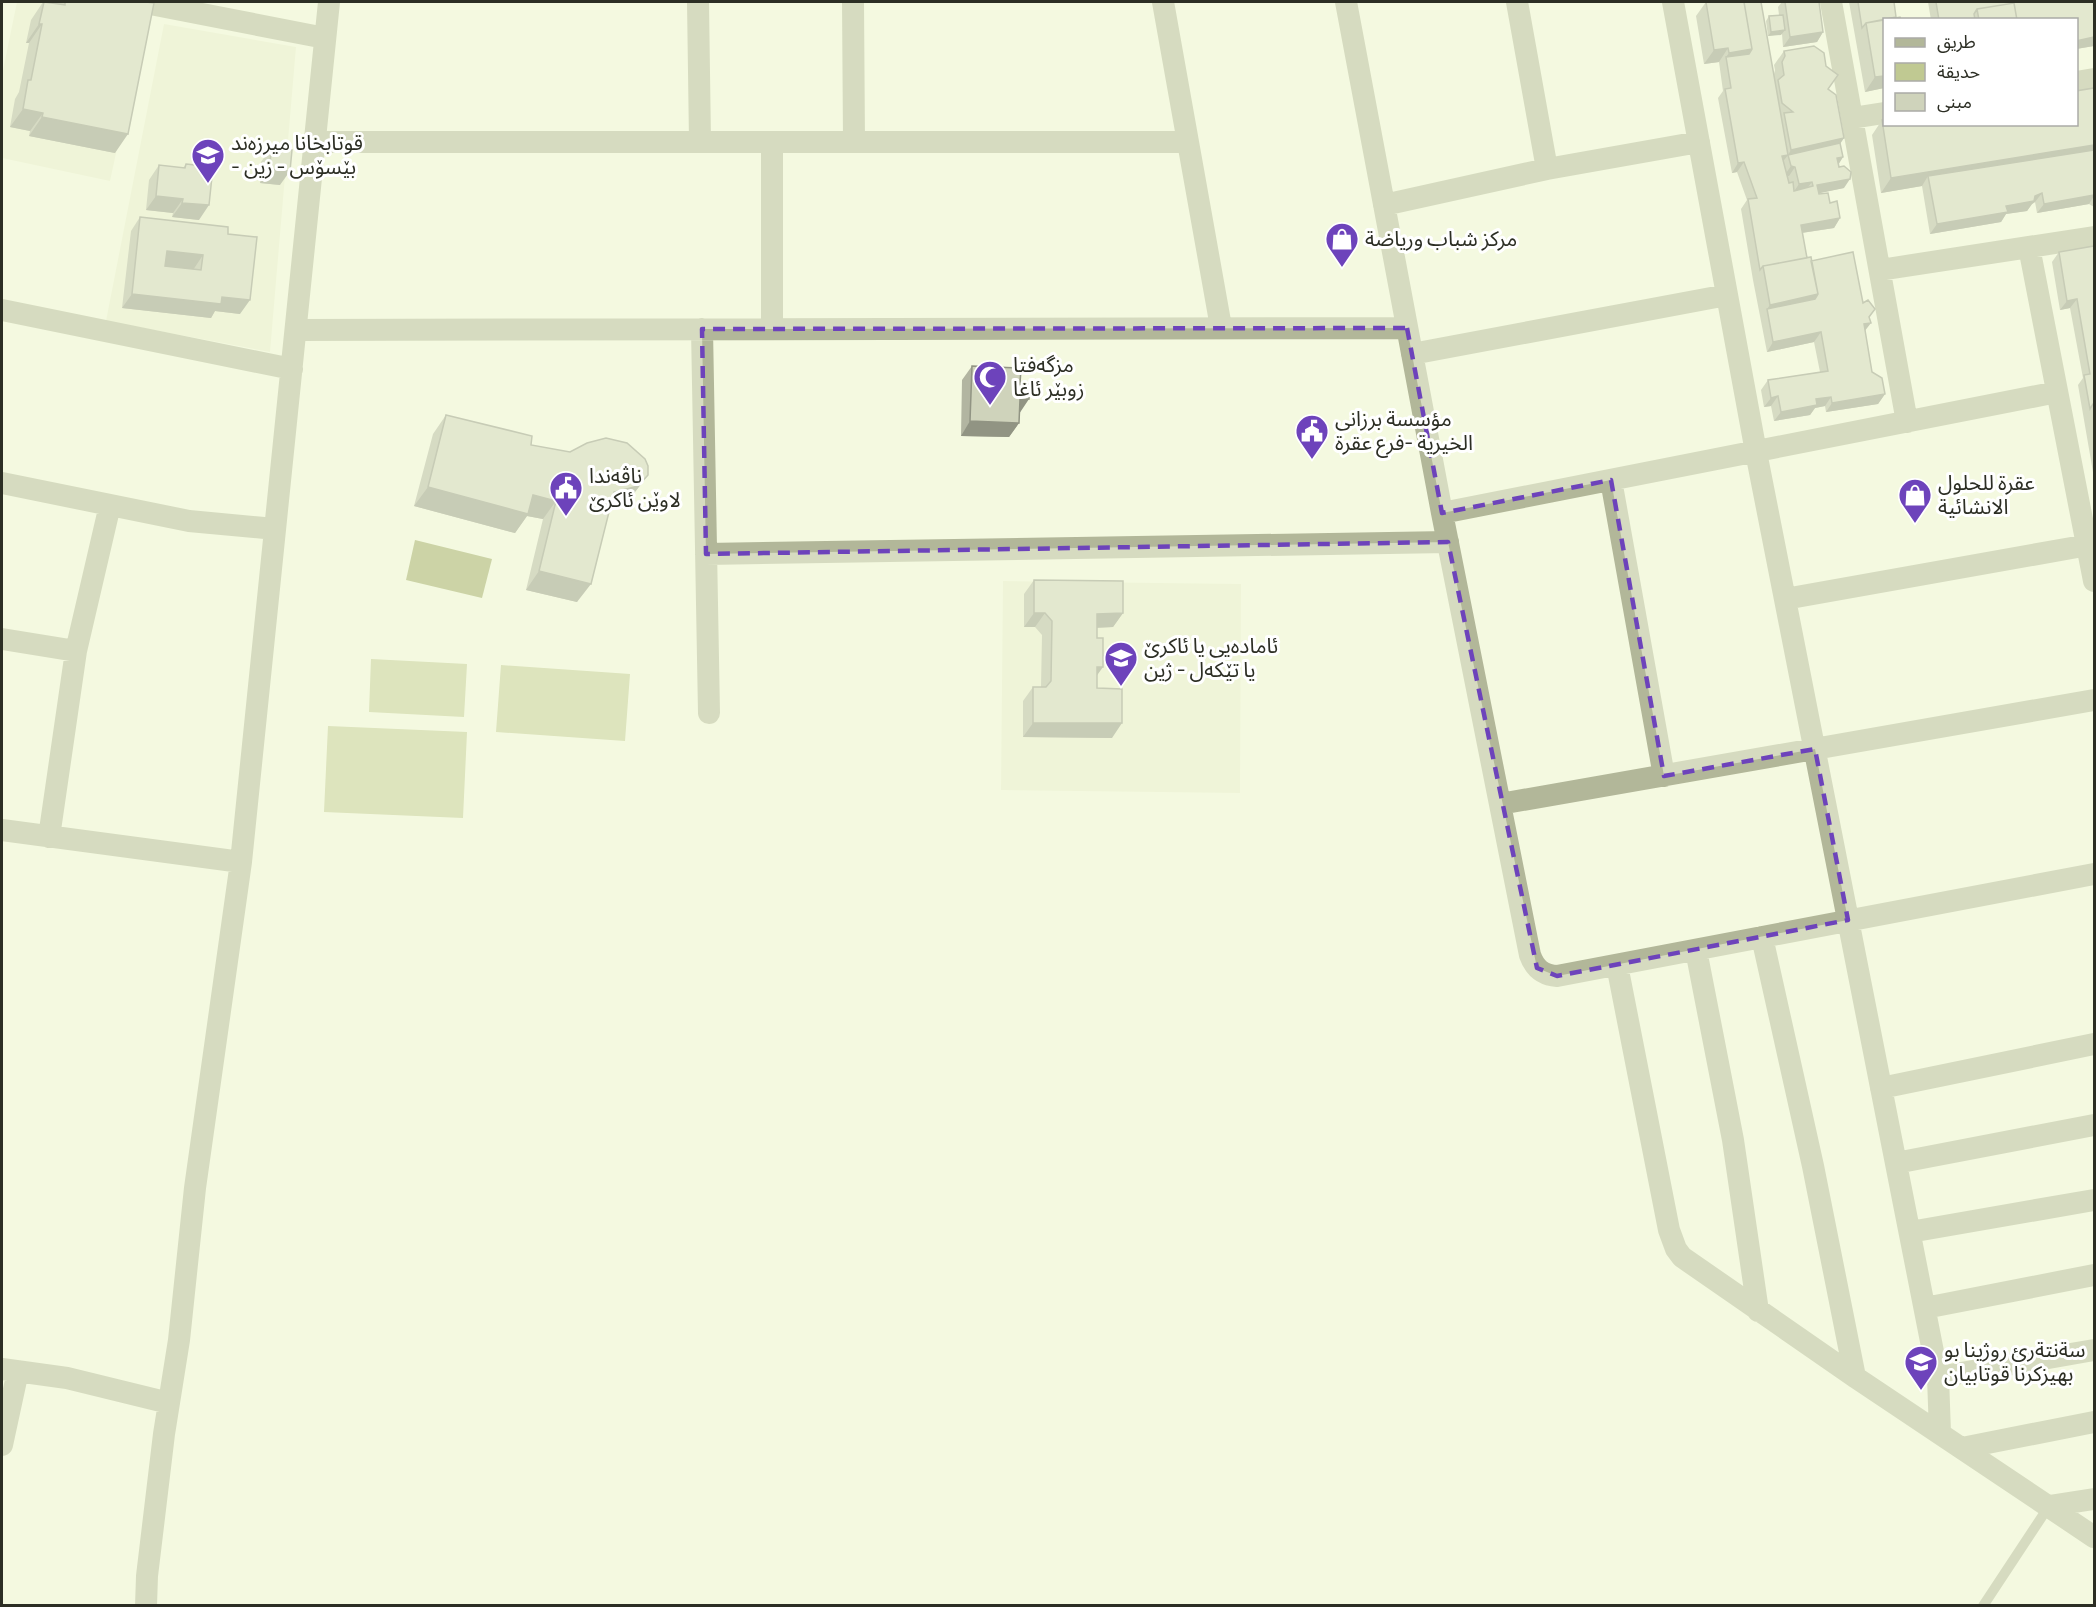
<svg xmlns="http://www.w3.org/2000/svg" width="2096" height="1607" viewBox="0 0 2096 1607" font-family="Commissioner,'Noto Sans Arabic',sans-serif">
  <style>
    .built { fill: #e9eece }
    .green { fill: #c0c992 }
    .water { fill: #9ba560 }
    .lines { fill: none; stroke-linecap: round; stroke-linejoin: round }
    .lane { stroke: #b2b799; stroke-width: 10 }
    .street { stroke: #b2b799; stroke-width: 22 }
    .wall { fill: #b2b5a1 }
    .shaded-wall { fill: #919483 }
    .building { fill: #cfd3bb; stroke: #919483; stroke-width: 1.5; fill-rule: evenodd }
    .marked { fill: none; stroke: #6d43bb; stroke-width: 4.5; stroke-dasharray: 12 8; stroke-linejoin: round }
    .labels { text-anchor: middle; stroke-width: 6; stroke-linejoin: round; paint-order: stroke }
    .poi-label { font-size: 21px; fill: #2c2e24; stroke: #fff; text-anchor: start }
  </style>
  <rect width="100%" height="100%" fill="#f4f9e0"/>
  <path class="built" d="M17,2h36l92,17 -35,162 -108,-23v-83z
    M164,24l132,23 -26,305 -164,-31z
    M1003,581l238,3 -1,209 -239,-3z"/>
  <path class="green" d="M371,659l96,5 -3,53 -95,-5z
    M501,665l129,9 -5,67 -129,-9z
    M328,726l139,6 -4,86 -139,-6z"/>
  <path class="water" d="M415,540l77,19 -10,39 -76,-18z"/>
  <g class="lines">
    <path class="lane" d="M1983,1606l66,-100"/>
    <path class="street" d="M140,2l185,36
      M698,2l2,140
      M853,2l1,140
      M1163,2l58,325
      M1346,2l96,511 88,442c5,14 13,20 27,21l537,-102
      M1517,2l30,167
      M1673,2l83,450 182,925 2,56
      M1831,2l76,420
      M2076,82l18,-3
      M1852,118l32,-5
      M315,142h873
      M772,142v187
      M1384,205l163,-36 152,-27
      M2029,247l65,334
      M1880,270l214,-33
      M2,310l290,59
      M702,329l7,384
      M296,330l1111,-2
      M1412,354l315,-59
      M1611,480l53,296
      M2,483l187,38 86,8
      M1442,513l615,-121
      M706,554l742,-12
      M1785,599l309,-55
      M2,639l74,12
      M1500,804l594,-104
      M2,830l239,32
      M49,837l27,-186 34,-146
      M1762,937l51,229 42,211
      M1696,950l37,190 25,171
      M1617,965l52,265 7,19 6,8 173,120 239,160
      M1881,1088l213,-44
      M1896,1163l198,-38
      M1910,1232l184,-32
      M1925,1308l169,-33
      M2,1369l65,9 102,25
      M1938,1377l156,-27
      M2,1445l16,-74
      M1962,1448l132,-26
      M2049,1506l45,-7
      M146,1606l1,-30 17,-142 15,-94 16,-152 46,-326 88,-860"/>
  </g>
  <path class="wall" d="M43,2l13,1 1,-1h89l-31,151 -86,-17 1,-5 -20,-4 5,-28 4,-7 10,-49h-3l5,-23z
    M1706,2l68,72 1,-4 -1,-5 10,-14 42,15 12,9 -10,14 16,49 -4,5 3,14 -5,7 6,24 -25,5v1l11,9 10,15 -6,10 -32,5 5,25 56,45 7,14 -5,13 7,42 13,22 -7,10 -52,8 -1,-6 -10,2 -5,7 -36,6 -3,-15 -7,1 -3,-17 7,-10 52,-8 -6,-30 -47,10 -14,-72 -12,-71 6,-9 -10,-28 -5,1 -14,-75 5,-7 -4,-29 -15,2 -8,-48z
    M1782,2h26l15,30 -6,10 -34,5 -1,-13 -14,2 -2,-15 3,-5 10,-1 -1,-8z
    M1849,2h45l-10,86 -19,4z
    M1928,2h166v44l-18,3v-29h-145z
    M2094,88v119l-5,-3 -52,9 -2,-11 -3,2 -5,7 -21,3 -5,8 -71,12 -8,-48 -41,7 -9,-58 10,-15z
    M271,148l9,37 -20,-2 1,-21z
    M186,164l13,56 -27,-3 1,-4 -27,-3 3,-30 10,-15 24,3z
    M140,217l88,17 12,80 -25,-3 -4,7 -89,-10 9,-77z
    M2094,246v232l-16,-93 5,-7 -13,-70 -10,2 -8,-48 7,-10z
    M972,366l47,57 -10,14 -48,-1 1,-56z
    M446,415l85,30 117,30 -23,30 -15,4 -33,93 -51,-12 17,-71 -16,-3 -12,17 -101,-27 19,-72z
    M1034,580l89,33 -10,14 -16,1v60l15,50 -89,-1v-36l10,-14h8l1,-52 -7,-8h-11v-33z"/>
  <path class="shaded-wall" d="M39,24h3l-13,19h-3z
    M1785,30l-4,5 -13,1 3,-4z
    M1823,32l-6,10 -34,5 7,-10z
    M2094,37v9l-18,3v-8z
    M1728,48l-9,14 -15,2 10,-14z
    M1752,49l-10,14 -16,-6 3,-4z
    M1884,76v12l-19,4 10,-15z
    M23,109l20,4 -13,18 -20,-4z
    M42,117l86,17 -13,19 -86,-17z
    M1844,138l-10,15 -46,2 3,-5z
    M2094,145v13l-166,18 -6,10 -41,7 10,-15z
    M1788,155l-7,9 1,-8z
    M1843,157l-6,10v-9z
    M1744,162l-7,10 -5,1 6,-10z
    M1791,166l4,1 -6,9h-5z
    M270,169l20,2 -10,14 -20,-2z
    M1850,179l-6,9 -33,7 6,-10z
    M1812,182l-7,9 -12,2 6,-9z
    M2042,193l-7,9 -3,2 -5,7 -21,3 -5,8 -71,12 7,-10 98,-28z
    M2094,195v1l-5,8 -52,9 7,-9z
    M156,196l27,3 -10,14 -27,-3z
    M182,203l27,2 -10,15 -27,-3z
    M1840,218l-6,10 -40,6 7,-9z
    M167,251l36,4 -10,15 -36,-5z
    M132,294l90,3 28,3 -10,14 -25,-3 -4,7 -89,-10z
    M1818,294l-10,14 -41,1 3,-4z
    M2077,299l-7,9 -10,2 7,-9z
    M1871,323l-7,9 -6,2 7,-10z
    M1821,332l-7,10 -47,10 6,-10z
    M1885,394l-7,10 -52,8 6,-9z
    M1778,396l-7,10 -7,1 7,-9z
    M1831,397l-6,9 -10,2 -5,7 -36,6 7,-9 35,-13z
    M1020,399h9l-10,15z
    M970,421l49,2 -10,14 -48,-1z
    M648,475l-23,30 -24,6 13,-19z
    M428,487l105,8 23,6 -13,18 -16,-3 -12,17 -101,-27z
    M539,571l52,13 -14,18 -51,-12z
    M1034,613h11l-10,14h-11z
    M1123,613l-10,14 -26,1 10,-14z
    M1097,667h6l-10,14z
    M1033,723h89l-10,15 -89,-1z"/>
  <path class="building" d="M44,2l21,3v-3h81l8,1 -26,131 -86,-17 1,-4 -20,-4 5,-29h3l11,-56h-3z
    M1706,2h38l8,47 -23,4 -1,-5 -14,2z
    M1744,2h17l27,153 -6,1 7,27 4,-1 1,9 19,-5 -1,-4 -13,2 -4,-17 -4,-1 -3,-11 52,-12 3,14 -6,1 2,9 5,-1 7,6 -1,7 -33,6 2,9 9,-1 2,10 7,-2 3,17 -39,7 6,33 -44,8 -3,4 -12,-71 9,-1 -13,-36 -6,1 -13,-74 6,-1 -5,-31 23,-3 3,-5z
    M1785,2h34l4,30 -33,5z
    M1858,2h36l2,15 -30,6 -4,5z
    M1936,2h158v35l-18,4v-21h-59l-3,-17 -37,6 -3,5 1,6h-36z
    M2014,3l3,17h-38l-2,-11z
    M1783,15l2,15 -14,2 -2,-16z
    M1900,17l1,3h-16z
    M1884,20v56l-9,1 -9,-54z
    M1814,46l10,7 2,13 12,9 -10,14 8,6 8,43 -53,12 -7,-37 9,-1 -11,-9 -4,-23 6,-5 -2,-13 3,-6 -1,-5z
    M2094,88v57l-203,33 -9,-58h2v4h192v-33z
    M271,148l21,2 -2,21 -20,-2z
    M2094,150v45l-50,9 -2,-11 -7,3 -1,5 -28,5 2,6 -71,12 -9,-48z
    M186,164l27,3 -4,38 -27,-2 1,-4 -27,-3 3,-31 26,3z
    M140,217l88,10v7l29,3 -7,63 -28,-3 -1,7 -89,-10zM167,251l36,4 -2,15 -36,-4z
    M2094,246v158h-1l-3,5 -6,-34 6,-1 -13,-75 -10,2 -8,-49z
    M1853,252l10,51 5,-3 7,9 -6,8 2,6 -7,1 8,48 10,6 3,16 -53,9 -1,-6 -15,2 1,6 -36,7 -3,-16 -7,2 -3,-18 60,-9 -7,-39 -48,10 -6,-33 48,-10 3,-5 -7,-33z
    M1811,257l7,37 -48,11 -7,-39z
    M972,366l49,2 -1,16h9v15h-9l-1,24 -49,-2z
    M446,415l86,21 -1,9 39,7 17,-9 19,-5 21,5 18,16 3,7v9l-10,11 -24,6 -23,92 -52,-13 17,-70 -23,-6 -5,19 -100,-27z
    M1034,580l89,1v32l-26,1v24h6v29h-6v21l25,1v34h-89v-36h13l5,-6 1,-60 -7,-8h-11z"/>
  <path d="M0 0H2096V1607H0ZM1407,328l35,185 169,-33 53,296 151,-27 33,171 -291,56 -20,-8 -89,-426 -742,12 -4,-225z" fill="#f4f9e0" fill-opacity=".55" fill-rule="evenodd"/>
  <path class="marked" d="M1407,328l35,185 169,-33 53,296 151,-27 33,171 -291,56 -20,-8 -89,-426 -742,12 -4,-225z"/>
  <defs>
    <symbol id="school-pin" viewBox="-11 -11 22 30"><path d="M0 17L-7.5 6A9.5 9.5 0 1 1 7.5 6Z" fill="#6d43bb" stroke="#fff"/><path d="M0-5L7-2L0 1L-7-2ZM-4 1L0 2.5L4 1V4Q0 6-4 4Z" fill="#fff"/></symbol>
    <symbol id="shop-pin" viewBox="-11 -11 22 30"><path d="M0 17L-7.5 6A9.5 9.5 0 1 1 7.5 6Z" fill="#6d43bb" stroke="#fff"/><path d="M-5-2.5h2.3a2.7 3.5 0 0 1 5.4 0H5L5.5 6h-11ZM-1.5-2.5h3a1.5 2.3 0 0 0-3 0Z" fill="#fff"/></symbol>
    <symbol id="mosque-pin" viewBox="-11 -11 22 30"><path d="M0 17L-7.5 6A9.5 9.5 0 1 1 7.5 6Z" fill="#6d43bb" stroke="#fff"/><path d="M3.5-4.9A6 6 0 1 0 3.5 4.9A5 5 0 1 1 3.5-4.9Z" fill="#fff"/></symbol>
    <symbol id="civic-pin" viewBox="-11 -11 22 30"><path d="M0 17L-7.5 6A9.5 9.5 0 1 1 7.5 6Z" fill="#6d43bb" stroke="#fff"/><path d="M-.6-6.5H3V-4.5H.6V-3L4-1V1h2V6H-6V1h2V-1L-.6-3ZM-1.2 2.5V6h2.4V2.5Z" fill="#fff"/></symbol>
  </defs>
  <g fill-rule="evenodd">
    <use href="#school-pin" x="189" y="136" width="38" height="52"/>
    <use href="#shop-pin" x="1323" y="220" width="38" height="52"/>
    <use href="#mosque-pin" x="971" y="358" width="38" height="52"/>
    <use href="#civic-pin" x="1293" y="412" width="38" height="52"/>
    <use href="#civic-pin" x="547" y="469" width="38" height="52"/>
    <use href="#shop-pin" x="1896" y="476" width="38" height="52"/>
    <use href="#school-pin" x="1102" y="639" width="38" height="52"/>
    <use href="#school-pin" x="1902" y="1343" width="38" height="52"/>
  </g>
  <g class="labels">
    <g class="poi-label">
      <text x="231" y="150">قوتابخانا میرزەند<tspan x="231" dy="24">- بێسۆس - زین</tspan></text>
      <text x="1365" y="246">مركز شباب ورياضة</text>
      <text x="1013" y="372">مزگەفتا<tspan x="1013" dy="24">زوبێر ئاغا</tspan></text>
      <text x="1335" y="426">مؤسسة برزانى<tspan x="1335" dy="24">الخيرية -فرع عقرة</tspan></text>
      <text x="589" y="483">ناڤەندا<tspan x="589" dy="24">لاوێن ئاکرێ</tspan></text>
      <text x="1938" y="490">عقرة للحلول<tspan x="1938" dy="24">الانشائیة</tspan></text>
      <text x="1144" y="653">ئامادەیی یا ئاکرێ<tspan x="1144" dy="24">یا تێکەل - ژین</tspan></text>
      <text x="1944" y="1357">سةنتةرئ روژينا بو<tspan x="1944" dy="24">بهيزكرنا قوتابيان</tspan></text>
    </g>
  </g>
  <rect width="2096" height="1607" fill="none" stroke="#2c2e24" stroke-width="6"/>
  <rect x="1883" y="18" width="195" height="108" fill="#ffffff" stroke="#ababa7" stroke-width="1.5"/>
  <rect x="1895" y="38" width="30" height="9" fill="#b2b799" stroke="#ababa7" stroke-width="1.5"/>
  <text x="1937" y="48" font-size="18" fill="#2c2e24">طريق</text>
  <rect x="1895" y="63" width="30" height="18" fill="#c0c992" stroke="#ababa7" stroke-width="1.5"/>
  <text x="1937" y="78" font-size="18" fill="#2c2e24">حديقة</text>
  <rect x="1895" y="93" width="30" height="18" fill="#cfd3bb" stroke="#ababa7" stroke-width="1.5"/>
  <text x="1937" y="108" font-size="18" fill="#2c2e24">مبنى</text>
</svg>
